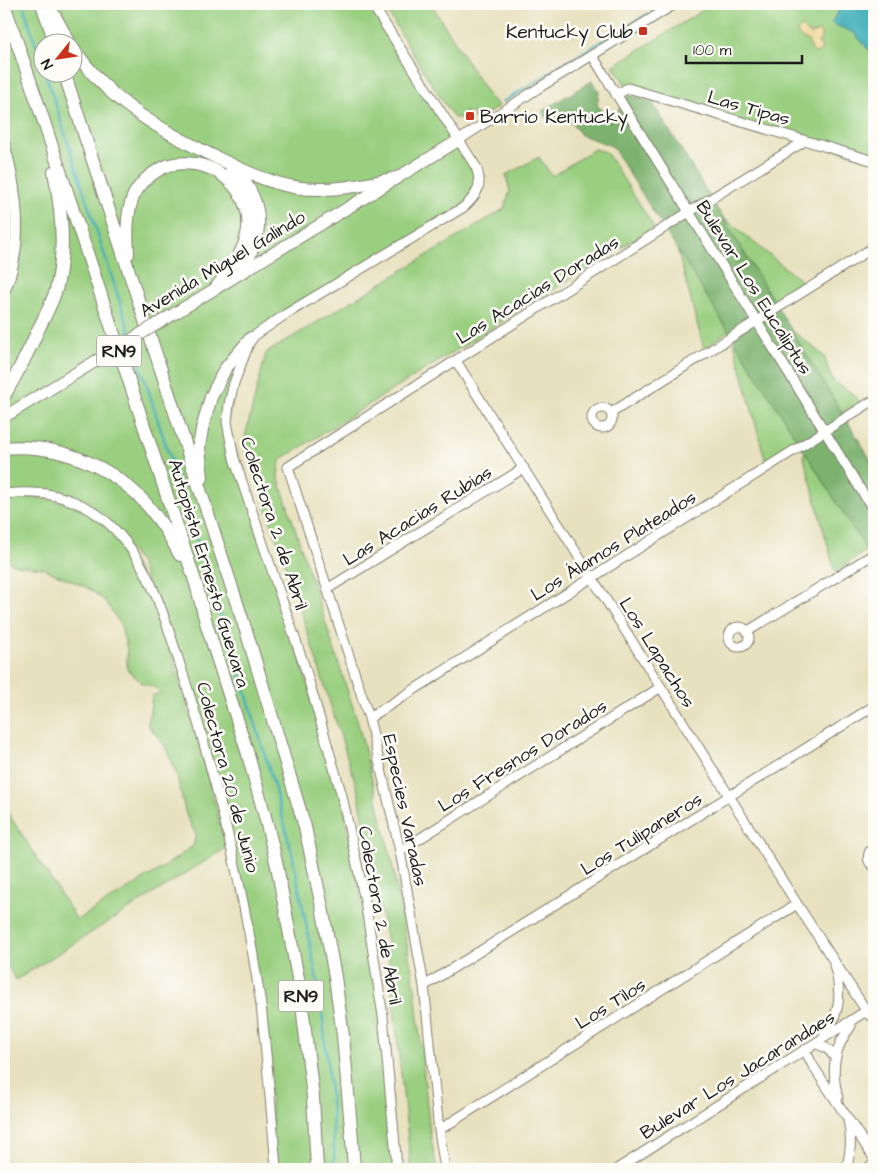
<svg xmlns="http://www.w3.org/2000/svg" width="878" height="1173" viewBox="0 0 878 1173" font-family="'Architects Daughter',sans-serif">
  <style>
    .green { fill: #9acf80; stroke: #5b764e; fill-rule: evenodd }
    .forest { fill: #7bb26e; stroke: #4c6745 }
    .sand { fill: #eeda9e; stroke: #857b5d }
    .water { fill: #3faeba; stroke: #2e656b }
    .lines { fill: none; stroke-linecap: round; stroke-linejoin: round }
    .stream { stroke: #3faeba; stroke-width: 2.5 }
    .minor-casing { stroke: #827e6e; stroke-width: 11 }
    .major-casing { stroke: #827e6e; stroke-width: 13 }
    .highway-casing { stroke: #827e6e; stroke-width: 14 }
    .minor { stroke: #fff; stroke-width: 9 }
    .major { stroke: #fff; stroke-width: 11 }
    .highway { stroke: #fff; stroke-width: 12 }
    .major-bridge-casing { stroke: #827e6e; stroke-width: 13; stroke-linecap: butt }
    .major-bridge { stroke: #fff; stroke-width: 11 }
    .poi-dot { fill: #c8321e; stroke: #fdfcf7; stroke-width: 2 }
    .labels { text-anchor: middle; stroke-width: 5; stroke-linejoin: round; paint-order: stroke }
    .shield { fill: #fdfcf7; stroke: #605f5e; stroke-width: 1 }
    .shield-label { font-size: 18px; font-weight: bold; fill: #1c1c1c }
    .poi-label { font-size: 19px; fill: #1c1c1c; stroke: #fdfcf7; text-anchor: end }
    .street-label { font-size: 19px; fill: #1c1c1c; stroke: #fdfcf7 }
  </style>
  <rect width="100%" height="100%" fill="#fdfcf7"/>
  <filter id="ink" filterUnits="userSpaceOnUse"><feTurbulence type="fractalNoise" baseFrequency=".02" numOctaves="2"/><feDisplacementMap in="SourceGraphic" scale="10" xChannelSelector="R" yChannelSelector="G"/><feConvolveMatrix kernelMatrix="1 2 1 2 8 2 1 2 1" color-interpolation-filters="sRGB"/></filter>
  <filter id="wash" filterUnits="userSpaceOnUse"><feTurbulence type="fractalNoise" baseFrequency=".0096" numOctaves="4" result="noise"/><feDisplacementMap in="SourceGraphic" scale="20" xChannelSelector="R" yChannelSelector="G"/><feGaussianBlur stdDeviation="1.12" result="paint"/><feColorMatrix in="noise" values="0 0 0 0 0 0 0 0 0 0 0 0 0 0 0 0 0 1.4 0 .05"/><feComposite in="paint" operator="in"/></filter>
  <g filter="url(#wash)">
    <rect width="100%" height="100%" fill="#e8e1bf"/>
    <path class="green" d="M4,4h368l108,172 -9,24 -220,138 -24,84 115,374 41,220 13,153h-120l-6,-76 -24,-180 -51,-199 -55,-151 -32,-41 -53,-26 -51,-2v-203l11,-39 -11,-108zM42,42h30v30h-30z
      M383,4h48l59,94 9,8 -20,13h-5v-6l-9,-1v6h-11l-30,-46z
      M713,4h161v157l-246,-73 -15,-22z
      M594,149l12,3 48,75 -374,233 -2,16 80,247 33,134 24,132 15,144 7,36h-27v-10l-23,-216 -29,-152 -56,-176 -58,-174 22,-88 238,-144 6,-18 -4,-16 33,-18 13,19z
      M714,210l92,75 -48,26z
      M672,230l72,89 -40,30z
      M780,321l44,35 8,24 18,12 10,10 -34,19z
      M749,334l60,97 -43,32 -32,-120z
      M819,444l55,101 -39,27 -32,-118z
      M29,497c25,3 43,5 64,20 53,39 71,113 89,173 17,52 31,105 44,158l-210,132 -12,-20v-153l73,113 87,-53 29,-21 3,-11 -10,-20 -9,-39 -12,-30 -17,-21 4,-29 8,-3 -6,-6 -12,-4 -15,-14v-20l-7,-26 -16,-23 -16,-12 -46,-20 -27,-3 -11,-6v-60z"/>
    <path class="forest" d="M592,81l7,11 -2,13 13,17 19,-27 23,7 222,363v97l-262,-416 -31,-11 -9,-12 -26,-6 -4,-6z"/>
    <path class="sand" d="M800,28h4l5,6h3l6,-3 3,2v5l-3,5 3,2 1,4 -5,4 -4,-1 -5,-11 -8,-4 -3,-5z"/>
    <path class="water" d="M843,4h31v52l-20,-23 -23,-10z"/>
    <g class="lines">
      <path class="stream" d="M23,4l19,60
        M45,72l86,264
        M503,102l69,-43 93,-55
        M133,343l115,356 23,76 21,78 29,147 11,110 3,59"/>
    </g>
  </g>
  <g filter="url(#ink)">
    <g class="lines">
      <defs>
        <path id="minor" d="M372,4l104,163c7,18 2,27 -12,40l-178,107 -35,24 -17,45 -5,21 -2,18 7,36 72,213 36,125 23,105 18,115 13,140v13
          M592,55l282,456
          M616,95l12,-7 246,73
          M459,140l78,-51 138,-85
          M456,361l341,543 72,111
          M592 418a10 10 0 1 1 20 0a10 10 0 1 1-20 0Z
          M611,413l263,-166
          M4,494c10,-1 21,-2 31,-1 26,1 53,12 72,29 45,40 60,104 78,158 32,102 58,206 74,312 3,17 4,34 6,51 4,42 8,84 11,126
          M327,589l197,-121
          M729 637a10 10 0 1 1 20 0a10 10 0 1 1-20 0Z
          M748,631l126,-77
          M369,718l505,-318
          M874,848l-4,3c-3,6 -2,12 4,15
          M400,851l261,-164
          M424,986l450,-280
          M824,1035c17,-21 18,-44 10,-70
          M816,1044c9,2 14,6 19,14
          M805,1050l8,16 61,92
          M838,1098c-7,-27 -5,-49 13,-72
          M439,1130l358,-226
          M445,1169l-6,-39 -15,-144 -24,-135 -31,-133 -81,-251 401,-255 116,-71
          M617,1169l257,-163
          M846,1169c5,-16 6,-32 2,-49
          M866,1169l8,-5"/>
        <path id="major" d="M4,144c13,49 20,100 0,147
          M177,312l282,-172
          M4,417l77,-47"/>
        <path id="highway" d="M4,4l39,115 153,465 11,42 40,125 20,73 10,42 23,123 13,108 4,72
          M42,4l13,38
          M48,4l21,38
          M72,47c37,54 80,78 137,107 27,13 56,28 85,33 35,6 69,-2 103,-9
          M64,72l184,565 57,190 18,85 12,65 8,59 9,103 2,30
          M231,167c19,17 31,41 26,67 -3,12 -9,24 -13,37
          M128,254c-1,-19 -2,-39 5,-57 3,-7 8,-13 13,-18 7,-6 15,-11 23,-14 8,-2 18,-2 26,-1 36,6 61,40 51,75 -6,19 -18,33 -30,49
          M4,396c13,-22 25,-45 35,-68 6,-12 13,-25 17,-38 10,-39 6,-79 -2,-118
          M4,448c59,-5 120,22 154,71 9,11 15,24 22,36
          M202,478l-3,-31 3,-18 9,-32 14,-28 26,-31"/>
      </defs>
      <use href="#minor" class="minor-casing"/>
      <use href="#major" class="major-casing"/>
      <use href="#highway" class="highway-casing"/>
      <use href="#minor" class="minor"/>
      <use href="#major" class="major"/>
      <use href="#highway" class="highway"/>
      <defs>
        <path id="major-bridge" d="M81,370l96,-58"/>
      </defs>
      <use href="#major-bridge" class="major-bridge-casing"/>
      <use href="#major-bridge" class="major-bridge"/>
    </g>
  </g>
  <g class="poi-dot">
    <rect x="638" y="26" width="10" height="10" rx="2.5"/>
    <rect x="465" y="111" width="10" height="10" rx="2.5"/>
  </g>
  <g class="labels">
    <g class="shield">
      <rect x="96.5" y="335.5" width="45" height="31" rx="4"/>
      <rect x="278.5" y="980.5" width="45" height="31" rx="4"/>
    </g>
    <g class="shield-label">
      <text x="119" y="357">RN9</text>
      <text x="301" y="1002">RN9</text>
    </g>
    <g class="poi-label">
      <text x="633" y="38">Kentucky Club</text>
      <text x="480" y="123" text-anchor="start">Barrio Kentucky</text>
    </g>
    <g class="street-label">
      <text transform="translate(749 107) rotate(16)" y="7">Las Tipas</text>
      <text transform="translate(222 263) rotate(-31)" y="7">Avenida Miguel Galindo</text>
      <text transform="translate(755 287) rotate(58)" y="7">Bulevar Los Eucaliptus</text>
      <text transform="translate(537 289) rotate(-32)" y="7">Las Acacias Doradas</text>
      <text transform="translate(417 515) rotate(-32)" y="7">Las Acacias Rubias</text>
      <text transform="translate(275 523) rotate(72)" y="7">Colectora 2 de Abril</text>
      <text transform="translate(613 545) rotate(-32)" y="7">Los Álamos Plateados</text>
      <text transform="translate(210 573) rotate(73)" y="7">Autopista Ernesto Guevara</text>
      <text transform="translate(658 652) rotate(58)" y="7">Los Lapachos</text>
      <text transform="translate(522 755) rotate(-32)" y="7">Los Fresnos Dorados</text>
      <text transform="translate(229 777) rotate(75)" y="7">Colectora 20 de Junio</text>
      <text transform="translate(406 810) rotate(78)" y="7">Especies Varadas</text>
      <text transform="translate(641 833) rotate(-32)" y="7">Los Tulipaneros</text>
      <text transform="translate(381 915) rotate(80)" y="7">Colectora 2 de Abril</text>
      <text transform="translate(610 1003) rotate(-32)" y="7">Los Tilos</text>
      <text transform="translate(737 1074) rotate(-32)" y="7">Bulevar Los Jacarandaes</text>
    </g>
  </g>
  <rect width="878" height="1173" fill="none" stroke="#fdfcf7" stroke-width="20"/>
  <g transform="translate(58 58) rotate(240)"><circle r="24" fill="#fdfcf7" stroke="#a3a29f"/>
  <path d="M0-4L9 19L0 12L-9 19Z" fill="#c8321e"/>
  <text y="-8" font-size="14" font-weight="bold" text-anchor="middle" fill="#1c1c1c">N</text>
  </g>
  <path d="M686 55v8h116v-8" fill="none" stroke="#1c1c1c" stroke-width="2.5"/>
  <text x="693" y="55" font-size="15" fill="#1c1c1c" stroke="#fdfcf7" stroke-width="4" paint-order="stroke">100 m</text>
</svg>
